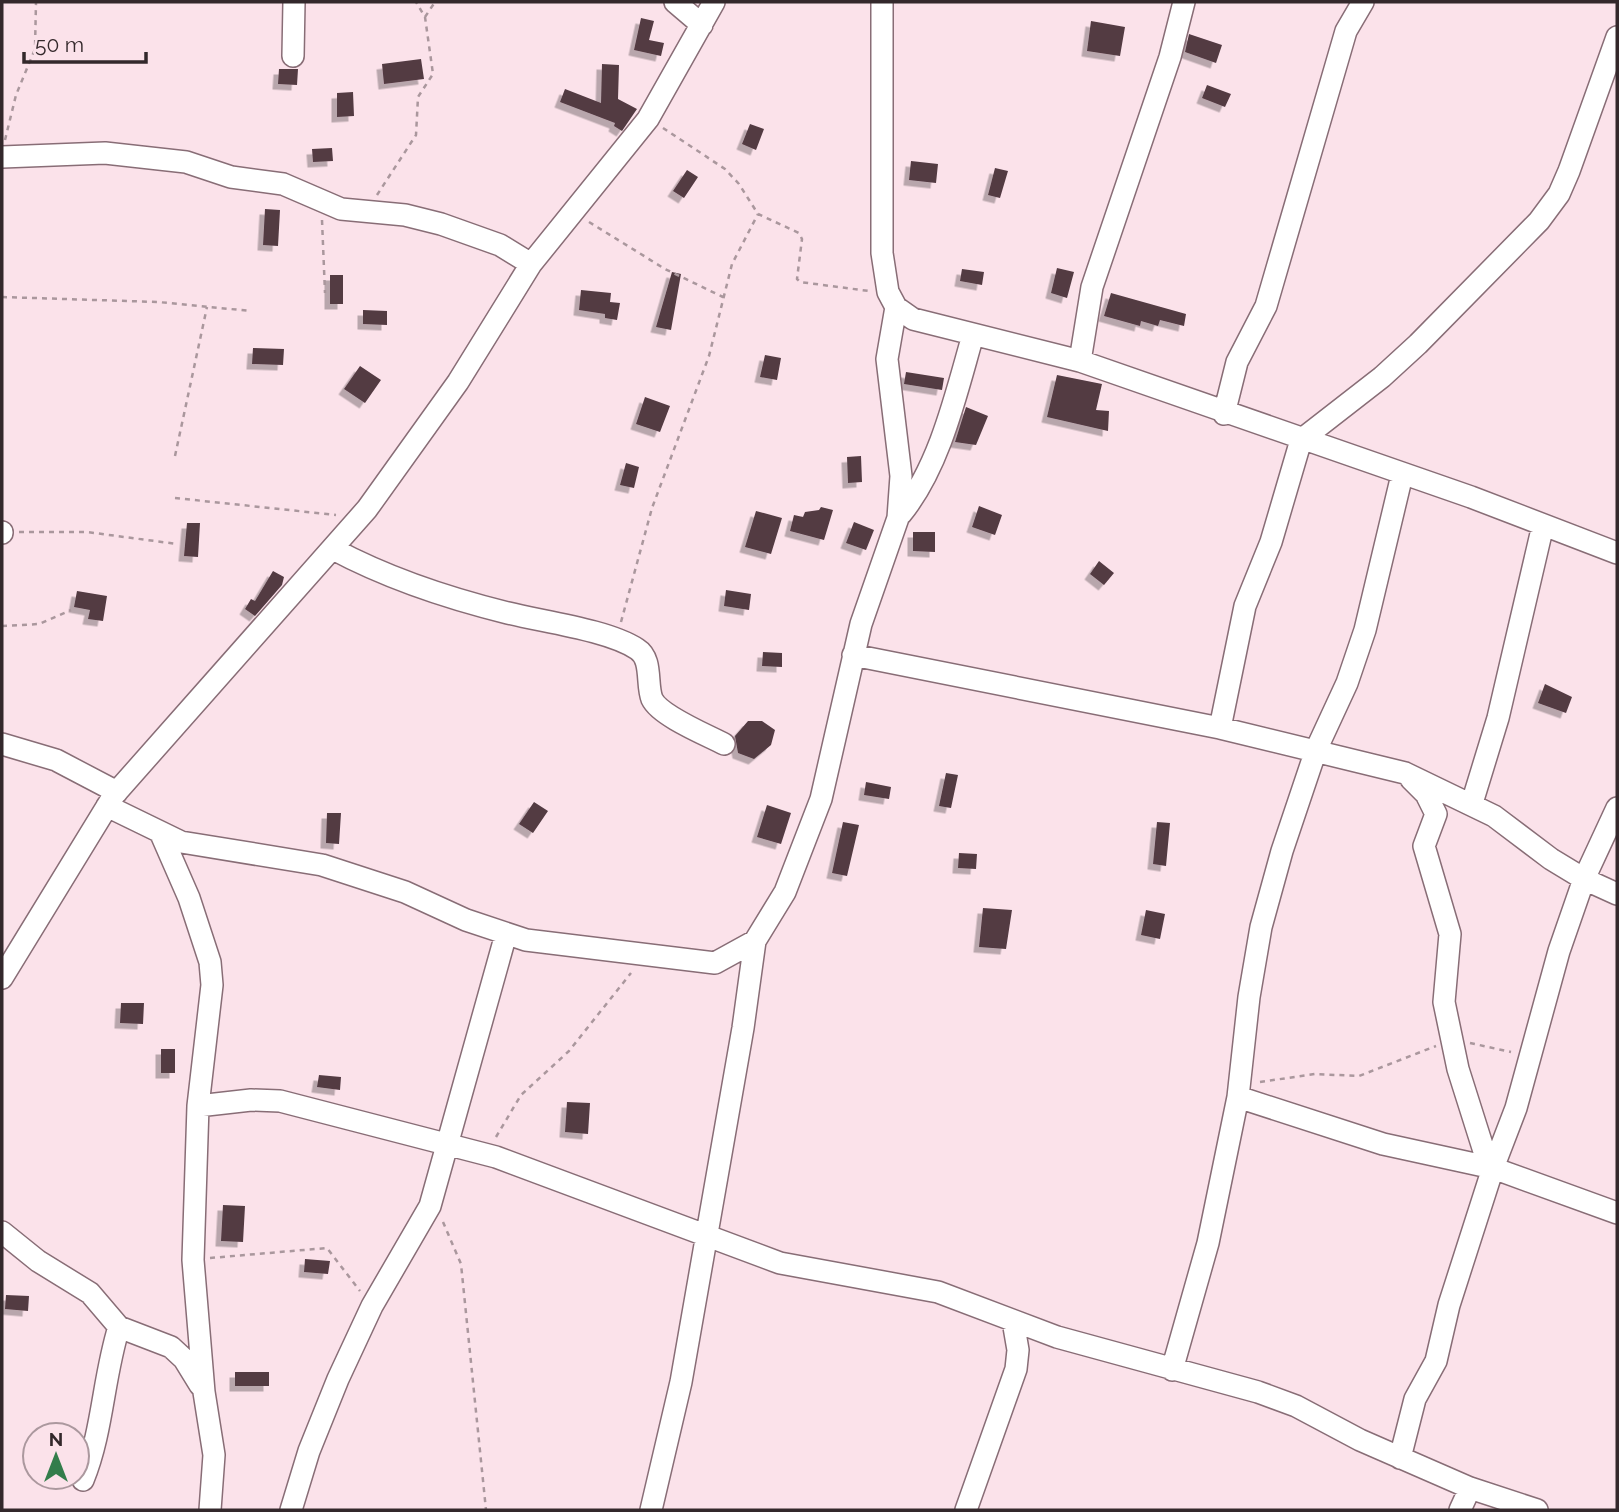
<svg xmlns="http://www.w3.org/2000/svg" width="1619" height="1512" viewBox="0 0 1619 1512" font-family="Raleway,sans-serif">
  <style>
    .building { fill: #533b43; filter: url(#shadow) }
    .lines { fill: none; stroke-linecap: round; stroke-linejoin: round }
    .minor-casing { stroke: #886d76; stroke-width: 24 }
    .path { stroke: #aa979d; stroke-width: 2.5; stroke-dasharray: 5 5; stroke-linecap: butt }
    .minor { stroke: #fff; stroke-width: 21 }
  </style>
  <defs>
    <filter id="shadow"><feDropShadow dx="-5.5" dy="5.5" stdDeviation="0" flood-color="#0004"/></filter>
  </defs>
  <rect width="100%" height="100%" fill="#fbe2ea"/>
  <path class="building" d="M641,18l13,3 -5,19 15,3 -3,13 -27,-6z
    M1091,21l34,6 -5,29 -33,-5z
    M1189,34l33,11 -6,18 -31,-11z
    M421,59l3,20 -40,5 -2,-20z
    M602,64l17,1 -1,34 19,10 -15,22 -8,-5 1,-3 -55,-21 5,-13 36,14z
    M279,69h19l-1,16 -19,-1z
    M1207,85l24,9 -6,13 -23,-9z
    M353,92l1,24 -17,1v-24z
    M750,124l14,5 -8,21 -14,-6z
    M332,148l1,13 -20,1 -1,-13z
    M911,161l27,3 -2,19 -27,-3z
    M995,168l13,3 -8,27 -12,-3z
    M687,170l11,7 -14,21 -11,-7z
    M265,209l15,1 -2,36 -15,-1z
    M1057,268l17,4 -7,26 -16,-5z
    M962,269l22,3 -2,13 -22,-4z
    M672,272l9,2 -10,56 -15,-3z
    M330,275h13v29h-13z
    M581,290l30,3 -1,9 10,1 -3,17 -12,-2v-4l-26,-4z
    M1111,293l75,21 -2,12 -24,-6 -2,6 -17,-5 -1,5 -36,-10z
    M363,310l24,1v14l-24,-1z
    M253,348l31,1 -1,16 -31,-1z
    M765,355l16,3 -4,22 -17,-3z
    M360,366l21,14 -16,23 -21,-14z
    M906,372l38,6 -2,12 -38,-6z
    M1057,375l45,9 -6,26 13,1 -1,20 -61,-14z
    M645,397l25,9 -10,26 -24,-8z
    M966,407l22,9 -12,29 -21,-3z
    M861,456l1,26 -14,1 -1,-26z
    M626,463l13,4 -5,21 -14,-3z
    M979,506l23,9 -7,20 -23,-8z
    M821,507l12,3 -9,30 -34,-9 4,-16 9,2 2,-5 14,-2z
    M756,511l26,7 -11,36 -26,-7z
    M854,522l20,8 -8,20 -20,-7z
    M187,523h13l-2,34 -14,-1z
    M913,532h22v20l-22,-1z
    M1099,561l15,12 -10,12 -14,-11z
    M273,571l11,6 -2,8 -27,31 -10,-7 6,-10 4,2z
    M726,590l25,4 -2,16 -25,-4z
    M77,591l30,5 -4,25 -15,-2 2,-9 -16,-3z
    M763,652l19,1v14l-20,-1z
    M1545,684l27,13 -6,16 -28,-10z
    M748,721h14l13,9 -4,15 -17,14 -16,-6 -3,-17z
    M946,773l12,2 -7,33 -12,-2z
    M866,782l25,5 -2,12 -25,-4z
    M534,802l14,9 -15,22 -14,-9z
    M767,805l24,8 -10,31 -24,-7z
    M327,813h14l-2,31 -13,-1z
    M843,822l16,3 -12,51 -15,-3z
    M1157,822l13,1 -4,43 -13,-2z
    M959,853l18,1 -1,15 -18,-1z
    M983,908l29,2 -6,39 -27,-2z
    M1146,910l19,4 -5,25 -19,-4z
    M121,1003h23l-1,21 -23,-1z
    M161,1049h14v24h-14z
    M319,1075l22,2 -1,13 -23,-3z
    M567,1102l23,1 -2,31 -23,-2z
    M223,1205l22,1 -2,36 -22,-1z
    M305,1259l25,2 -2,13 -24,-2z
    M6,1295l23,1 -1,15 -23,-2z
    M235,1372h34v14h-34z"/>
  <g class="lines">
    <defs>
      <path id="minor" d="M675,2l27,23
        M882,2v251l6,39 8,15 17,12 167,42 391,136 146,56
        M293,56l1,-54
        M2,157l103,-4 81,9 45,15 52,7 58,25 64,6 36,9 59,21 31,19
        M1080,361l12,-74 78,-230 14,-55
        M1224,414l13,-52 29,-56 80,-275 17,-29
        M901,514c39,-48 55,-120 72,-179
        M2,532v1
        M333,549c56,30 114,49 175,64 36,9 100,17 129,36 16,10 9,35 15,50 8,17 55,36 72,45
        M853,655l367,73 185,45 89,43 57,43 33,20 33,15
        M1220,728l25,-122 26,-64 30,-102 81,-63 36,-33 121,-123 20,-27 10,-23 48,-134
        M2,744l54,16 61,32
        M1411,779l15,15 10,20 -12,32 26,88 -6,68 14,67 31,98
        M1472,803l26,-85 45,-193
        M107,806l74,36 141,23 83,27 61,28 60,20 189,23 40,-22
        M161,834l28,64 21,64 2,23 -14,121 -5,154 11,132 10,63 -4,55
        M2,978l112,-183 253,-286 91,-127 73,-118 117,-145 66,-117
        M1238,1097l145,47 110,24 124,45
        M198,1106l53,-6 29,1 216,56 284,106 158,29 119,45 201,55 38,14 64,34 110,48 67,22
        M2,1232l36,29 52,32 29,34 52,20 13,12 16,26
        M1172,1370l36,-127 30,-146 11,-100 12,-70 21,-76 34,-101 31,-67 18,-53 37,-155
        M1400,1458l15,-59 21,-38 13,-56 44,-137 23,-60 43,-157 25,-72 33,-71
        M83,1480c20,-49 20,-102 36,-153
        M291,1510l18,-59 29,-72 34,-73 58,-100 76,-272
        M651,1510l30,-128 62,-354 12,-87 30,-49 36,-93 40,-175 37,-106 3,-42 -14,-117 9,-52
        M966,1510l50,-141 2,-19 -5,-29
        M1460,1510l10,-22"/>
    </defs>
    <use href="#minor" class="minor-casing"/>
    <path class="path" d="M425,17l10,-15
      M663,128l62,41 14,15 19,30 41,19 3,6 -5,40 3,3 69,9
      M5,140l11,-45 19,-46 1,-47
      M377,195l39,-60 2,-38 15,-23 -8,-57 -9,-15
      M322,220l3,73
      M589,222l76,47 58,28
      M2,297l156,5 93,9
      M175,456l32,-149
      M175,498l161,17
      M19,532h68l90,12
      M621,622l31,-114 57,-152 23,-92 26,-50
      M2,626l37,-2 32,-14
      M1470,1043l41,9
      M1260,1082l55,-8 44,2 77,-30
      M496,1137l25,-42 48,-44 62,-78
      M443,1222l18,42 25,246
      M210,1258l117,-10 33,43"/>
    <use href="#minor" class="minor"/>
  </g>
  <rect width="1619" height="1512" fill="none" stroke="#33282b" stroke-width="7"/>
  <g transform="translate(56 1456)"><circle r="33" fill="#fbe2ea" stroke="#ab989e" stroke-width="2"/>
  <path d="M0-5L12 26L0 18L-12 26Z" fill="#337d4b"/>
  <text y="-10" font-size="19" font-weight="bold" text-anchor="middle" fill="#33282b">N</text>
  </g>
  <path d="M24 52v10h122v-10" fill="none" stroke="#33282b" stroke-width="3.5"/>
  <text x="35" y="52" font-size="21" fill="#33282b" stroke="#fbe2ea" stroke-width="5" paint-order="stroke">50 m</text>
</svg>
